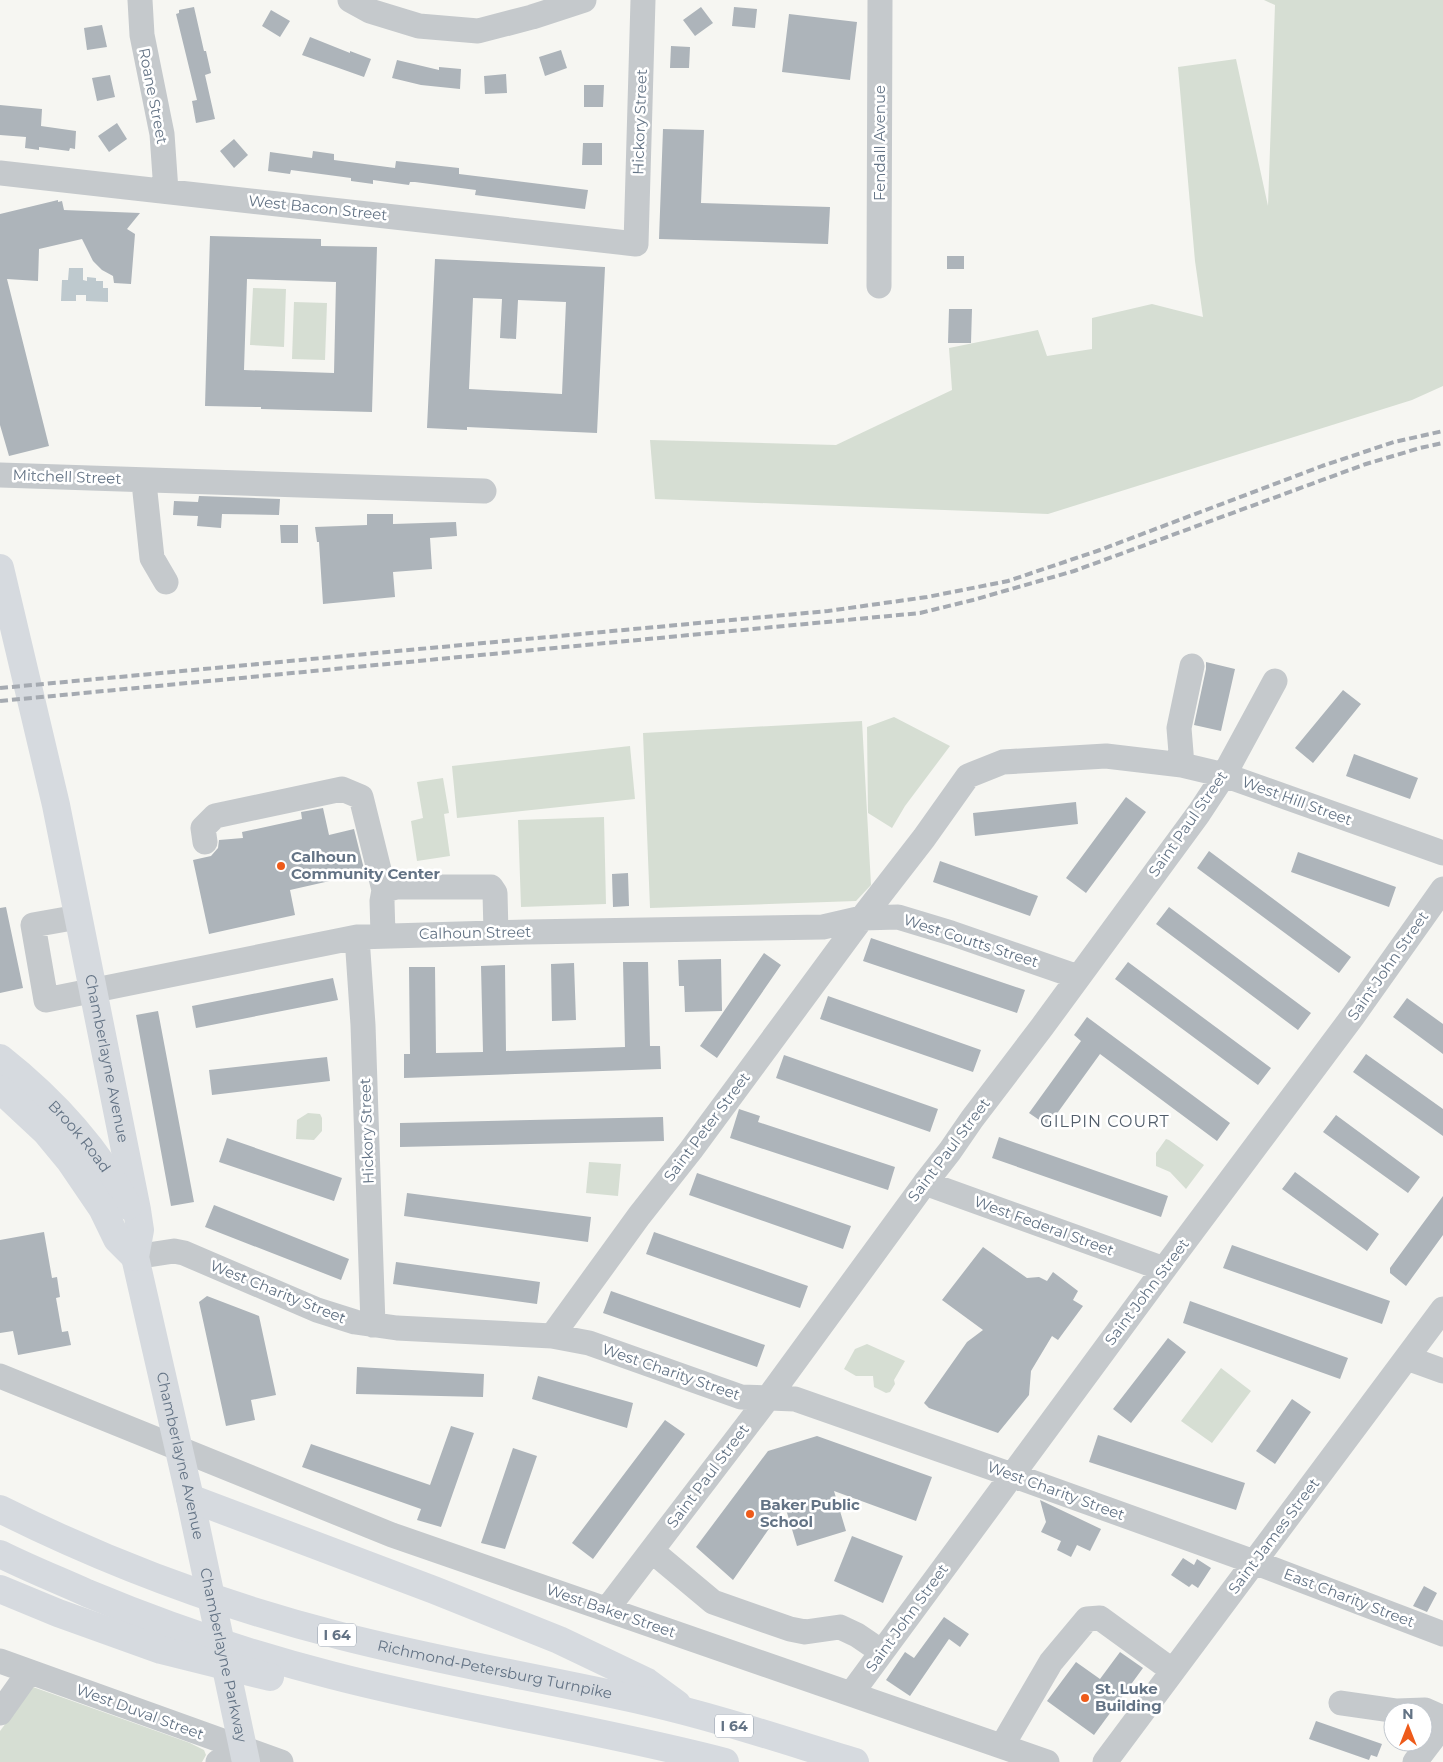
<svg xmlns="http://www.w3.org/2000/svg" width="1443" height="1762" viewBox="0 0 1443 1762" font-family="Montserrat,sans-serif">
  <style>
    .green { fill: #d6ded3 }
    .water { fill: #bec9ce }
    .building { fill: #adb4ba; fill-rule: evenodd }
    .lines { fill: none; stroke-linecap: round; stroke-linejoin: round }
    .minor { stroke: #c5c9cc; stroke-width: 25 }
    .major { stroke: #d6dadf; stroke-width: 28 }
    .highway { stroke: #d6dadf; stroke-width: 28 }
    .rail { stroke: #a5aab1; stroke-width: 4; stroke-dasharray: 8 4; stroke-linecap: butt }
    .poi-dot { fill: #ee5b1a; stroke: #fff; stroke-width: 2 }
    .labels { text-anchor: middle; stroke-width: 5; stroke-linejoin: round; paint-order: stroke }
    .shield { fill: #fff; stroke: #929daa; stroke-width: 1 }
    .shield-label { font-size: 14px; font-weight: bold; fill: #637385 }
    .street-label { font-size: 15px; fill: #637385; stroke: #fff }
    .poi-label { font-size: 15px; font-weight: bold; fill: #637385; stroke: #fff; text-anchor: start }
    .neighbourhood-label { font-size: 16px; letter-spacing: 1px; fill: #515d6a; stroke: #fff }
  </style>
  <rect width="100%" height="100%" fill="#f6f6f2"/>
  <path class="green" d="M1264,0h179v386l-31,14 -364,114 -393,-15 -5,-59 186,5 116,-55 -3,-42 89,-18 9,26 45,-7v-31l60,-14 51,13 -8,-56 -17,-194 58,-8 32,147 7,-201z
    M253,288l33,1 -2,58 -34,-2z
    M294,302l33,1 -2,57 -33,-1z
    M894,717l56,29 -45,60 -13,22 -24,-15 -1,-86z
    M862,721l9,164 -15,16 -206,7 -7,-175z
    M630,746l5,53 -178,19 -5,-52z
    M443,778l6,35 -5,1 6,42 -33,5 -6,-40 12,-3 -6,-36z
    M604,817l2,87 -85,3 -3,-87z
    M308,1113l12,1 2,4v13l-8,9 -18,-1 1,-19z
    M1166,1139l3,1 35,25 -18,24 -16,-17 -14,-6v-13z
    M589,1162l32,2 -3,32 -32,-3z
    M867,1344l38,17 -11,19 1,4 -5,8 -4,1 -12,-6 -1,-11h-17l-12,-7 11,-20z
    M1221,1368l30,23 -39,52 -31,-22z
    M33,1687l157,56 14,7 2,5 -4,7h-202v-31z"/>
  <path class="water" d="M69,268h14v12l4,1v-4l9,1v3h7v7h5v14l-22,-1v-6h-10v6h-15l1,-21h6z"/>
  <path class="building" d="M194,7l10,44h2l5,22 -6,2 10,44 -19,4 -4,-22 5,-1 -21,-86 3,-1v-3z
    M701,7l12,16 -18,13 -12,-16z
    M734,7l23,2 -2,19 -23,-2z
    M271,10l19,11 -10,16 -18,-11z
    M789,14l68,8 -7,58 -68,-8z
    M102,25l5,22 -20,3 -3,-22z
    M310,37l40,16v-2l21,8 -7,18 -62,-22z
    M671,46l19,1 -1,21h-19z
    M561,50l6,18 -22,8 -6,-19z
    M397,60l42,10v-3l22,2 -1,20 -39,-4 -29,-7z
    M506,74l1,19 -22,1 -1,-18z
    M110,75l5,22 -18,4 -5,-23z
    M584,85h20l-1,22h-19z
    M0,105l42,4 -1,17 35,5 -1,18 -5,-1 -1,3 -30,-4v3l-14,-2 1,-11 -26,-2z
    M117,123l10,16 -18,13 -11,-16z
    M663,129l41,1 -3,73 129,4 -2,37 -169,-5z
    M234,139l14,16 -14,13 -14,-17z
    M583,143h19v22h-20z
    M313,151l21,3v6l61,8 1,-7 63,7v6l129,16 -3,19 -110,-14 1,-5 -61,-8h-5l-1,3 -36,-5v4l-22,-3v-3l-60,-8 -1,4 -22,-3 2,-19 42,6z
    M58,200v2l4,-1 2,9 76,3 -13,16 8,5 -4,50 -17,-1 -1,-7 -11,-6 -9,-9 -11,-22 -43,10 -1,32 -31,-2 42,167 -40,10 -9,-31v-211z
    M210,236l111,3v7l56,1 -5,165 -111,-3v-2l-56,-1zM247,279l89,3 -2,91 -90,-3z
    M947,256h17v13h-17z
    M435,259l170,8 -8,166 -130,-6v3l-40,-2zM473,298l29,1 -2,39 16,1 2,-39 48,2 -4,92 -93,-5z
    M949,309h23l-1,34h-23z
    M199,496l81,3 -1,16 -57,-1 -1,14 -24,-2 1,-10 -25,-1 1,-14 24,1z
    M367,514h26v10l63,-2 1,14 -27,2 2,31 -39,3 2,25 -72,7 -4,-62h-2l-2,-15 52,-2z
    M280,525h18v18h-17z
    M1206,662l29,7 -14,62 -27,-6 12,-56z
    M1343,690l18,14 -48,59 -18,-15z
    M1354,754l64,24 -8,21 -64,-23z
    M1126,797l20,15 -60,81 -20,-15z
    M1076,802l2,22 -103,12 -2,-23z
    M323,808l6,27 25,-6 11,44 -75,17 5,25 -86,19 -16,-74 18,-4 7,-8 1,-8 24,-2 -1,-6 60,-13 -1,-7z
    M1209,851l142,106 -12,16 -142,-105z
    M1298,852l98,35 -7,20 -98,-35z
    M940,861l98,35 -8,20 -97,-34z
    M628,873l1,33 -16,1 -1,-33z
    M6,907l17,81 -23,5v-85z
    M1169,907l142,106 -13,17 -142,-106z
    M871,938l154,52 -8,23 -154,-52z
    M764,953l17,12 -64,93 -17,-12z
    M721,959l1,52 -37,1 -1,-26h-5l-1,-26z
    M623,962h25l2,84h10l1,23 -257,9v-24h6l-1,-87h26l1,86 47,-1 -2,-86 24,-1 1,86 119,-4z
    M1128,962l143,106 -13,17 -143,-106z
    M574,963l2,57 -24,1 -1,-57z
    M333,978l5,22 -142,28 -4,-22z
    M828,996l153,54 -8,22 -153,-53z
    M1407,998l36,26v30l-50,-37z
    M158,1011l36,191 -23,4 -35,-191z
    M1087,1017l143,106 -13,18 -117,-87 -52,72 -19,-13 52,-72 -7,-6z
    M1366,1054l77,55v27l-90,-64z
    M784,1055l154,54 -8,23 -154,-54z
    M327,1057l3,24 -118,14 -3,-25z
    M739,1109l21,7 -2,6 137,45 -7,23 -158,-52z
    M1336,1115l84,62 -12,16 -85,-61z
    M663,1117l1,24 -264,6v-24z
    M999,1137l169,59 -7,21 -169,-59z
    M227,1138l115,40 -8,23 -115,-39z
    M1295,1172l84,62 -12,17 -85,-62z
    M697,1173l154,53 -8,23 -154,-54z
    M407,1193l184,24 -3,25 -184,-26z
    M1443,1196v39l-37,51 -16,-13v-5z
    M214,1205l135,54 -8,21 -136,-53z
    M44,1232l8,46 5,-1 3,20 -4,1 6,34 6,-1 3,14 -53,10 -5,-24 -13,2v-93z
    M654,1232l154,54 -8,22 -154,-54z
    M1232,1245l158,56 -8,23 -159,-56z
    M983,1247l44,31 12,-1 8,4 6,-9 25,19 -5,9 10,6 -25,34 -6,-4 -21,35 -2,24 -31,38 -69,-25 -5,-5 43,-61 16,-12 -41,-30z
    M396,1262l144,20 -3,22 -144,-20z
    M611,1291l154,54 -8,22 -154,-54z
    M207,1296l52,20 17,79 -25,5 4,20 -29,6 -27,-124z
    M1190,1301l158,57 -8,21 -157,-56z
    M1168,1338l18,14 -55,71 -18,-14z
    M357,1367l127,7 -1,23 -127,-3z
    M538,1376l95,27 -6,25 -95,-29z
    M1292,1399l19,13 -36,52 -19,-13z
    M665,1420l20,14 -92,125 -21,-16z
    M451,1426l23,7 -33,94 -24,-7 4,-11 -119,-42 9,-23 119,41z
    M1098,1435l147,48 -9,27 -147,-48z
    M817,1436l115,41 -16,44 -82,-30 12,40 -49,15 -12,-40 -52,74 -37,-33 72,-96z
    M513,1448l24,8 -32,93 -24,-6z
    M1040,1500l61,29 -11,22 -13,-6 -6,12 -14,-7 4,-9 -20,-9 5,-10z
    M852,1536l51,20 -20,47 -49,-22z
    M1183,1558l11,7 3,-6 14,9 -13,20 -6,-4 -3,3 -18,-12z
    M1424,1586l13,7 -10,19 -14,-6z
    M944,1617l25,17 -9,13 -11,-8 -39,57 -24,-16 19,-28 9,6z
    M1120,1652l23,16 -49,67 -47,-34 29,-39 24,17z
    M1316,1721l66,23 -5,13 -6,-2 -2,5 -60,-21z"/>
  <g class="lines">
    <path class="minor" d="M140,0l2,35 20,99 4,57
      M350,0l20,11 49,15 59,5 54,-14 52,-17
      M0,173l636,71 7,-244
      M879,286l1,-286
      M0,475l484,16
      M146,480l-1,12 7,66 14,24
      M1182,765l-3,-37 13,-62
      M205,842l-2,-14 12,-12 127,-27 19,8 23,93
      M78,917l-45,8 13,75 311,-63 170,-5 296,-5 39,-9 36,-1 53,16 127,44
      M383,935l-1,-34 2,-11 12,-3h95l4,6 1,40
      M357,937l6,88 10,300
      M925,1183l239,86
      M135,1257l39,-6 10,2 133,57 38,12 42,6 155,8 37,7 152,54 54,2 217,76 242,87 189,72
      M552,1336l87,-120 52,-66 171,-232 62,-80 44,-62 35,-14 103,-6 76,9 42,10 219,78
      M1407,1358l36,13
      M0,1376l392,159 655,227
      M652,1551l61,51 77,27 15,3 35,-5 17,8 25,17
      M607,1609l161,-211 157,-215 25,-32 22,-32 70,-92 157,-214 25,-38 51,-94
      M0,1661l281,101
      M851,1694l313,-425 189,-253 90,-127
      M1341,1703l56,8 28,-1 18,8
      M0,1713l29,-41
      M1002,1746l49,-84 36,-43 13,-1 73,53
      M218,1762l25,-14
      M1105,1762l338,-453
      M1415,1762l28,-37"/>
    <g class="major">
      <path id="s1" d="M0,568l56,237 81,405 3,20 -5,27 55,241 56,264"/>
      <path id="s2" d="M0,1058c52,41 97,90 128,148"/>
      <path d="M0,1089l46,43 24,29 32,47 15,31 18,18"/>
    </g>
    <g class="highway">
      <path d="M190,1498l244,92 125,50 88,42 30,22"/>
      <path id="s3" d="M0,1509c108,54 223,97 341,127 101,26 205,43 307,66 70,16 138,39 207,60"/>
      <path d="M0,1554c28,14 58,26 87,39 79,33 161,61 244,82 130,34 264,53 394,87"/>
      <path d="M0,1589l58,24 103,37 109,27"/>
    </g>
    <path class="rail" d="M0,688l828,-77 99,-14 81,-16 92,-31 222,-84 72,-24 49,-11
      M0,701l920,-88 53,-13 101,-29 292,-107 54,-16 23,-5"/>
  </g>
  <g class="poi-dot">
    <circle cx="281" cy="866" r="5"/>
    <circle cx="750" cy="1514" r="5"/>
    <circle cx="1085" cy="1698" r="5"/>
  </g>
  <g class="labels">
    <g class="shield">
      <rect x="318" y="1623.5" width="38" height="23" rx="4"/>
      <rect x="715" y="1714.5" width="38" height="23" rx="4"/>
    </g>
    <g class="shield-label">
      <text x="337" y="1640">I 64</text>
      <text x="734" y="1731">I 64</text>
    </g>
    <g class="street-label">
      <text transform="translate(153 96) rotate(79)" y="5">Roane Street</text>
      <text transform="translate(640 122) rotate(-88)" y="5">Hickory Street</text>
      <text transform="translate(880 143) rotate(-90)" y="5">Fendall Avenue</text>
      <text transform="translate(318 208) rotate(6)" y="5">West Bacon Street</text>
      <text transform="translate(67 477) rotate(2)" y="5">Mitchell Street</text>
      <text transform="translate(1297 801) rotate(20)" y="5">West Hill Street</text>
      <text transform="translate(1188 824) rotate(-55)" y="5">Saint Paul Street</text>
      <text transform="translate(475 933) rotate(-1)" y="5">Calhoun Street</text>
      <text transform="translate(971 941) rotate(18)" y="5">West Coutts Street</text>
      <text transform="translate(1388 966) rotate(-55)" y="5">Saint John Street</text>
      <text dy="5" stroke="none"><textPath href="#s1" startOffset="502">Chamberlayne Avenue</textPath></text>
      <text transform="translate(707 1127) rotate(-53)" y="5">Saint Peter Street</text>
      <text transform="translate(367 1131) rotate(-92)" y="5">Hickory Street</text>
      <text dy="5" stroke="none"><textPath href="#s2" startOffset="112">Brook Road</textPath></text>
      <text transform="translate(949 1150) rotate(-53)" y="5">Saint Paul Street</text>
      <text transform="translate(1044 1226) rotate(20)" y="5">West Federal Street</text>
      <text transform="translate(278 1292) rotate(22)" y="5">West Charity Street</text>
      <text transform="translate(1147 1292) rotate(-53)" y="5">Saint John Street</text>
      <text transform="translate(671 1372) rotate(19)" y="5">West Charity Street</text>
      <text dy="5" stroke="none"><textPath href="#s1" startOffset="908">Chamberlayne Avenue</textPath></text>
      <text transform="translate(708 1476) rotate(-53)" y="5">Saint Paul Street</text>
      <text transform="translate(1056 1491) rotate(20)" y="5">West Charity Street</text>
      <text transform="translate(1274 1536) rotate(-53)" y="5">Saint James Street</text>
      <text transform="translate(1349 1598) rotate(21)" y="5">East Charity Street</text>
      <text transform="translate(611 1611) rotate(19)" y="5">West Baker Street</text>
      <text transform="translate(907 1618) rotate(-54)" y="5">Saint John Street</text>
      <text dy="5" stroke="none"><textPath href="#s1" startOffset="1112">Chamberlayne Parkway</textPath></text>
      <text dy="5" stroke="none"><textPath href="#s3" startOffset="522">Richmond-Petersburg Turnpike</textPath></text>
      <text transform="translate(140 1712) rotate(20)" y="5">West Duval Street</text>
    </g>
    <g class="poi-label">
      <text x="291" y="862">Calhoun<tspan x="291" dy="17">Community Center</tspan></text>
      <text x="760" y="1510">Baker Public<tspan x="760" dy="17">School</tspan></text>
      <text x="1095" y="1694">St. Luke<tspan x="1095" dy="17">Building</tspan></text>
    </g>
    <g class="neighbourhood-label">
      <text x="1105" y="1127">GILPIN COURT</text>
    </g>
  </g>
  <g transform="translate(1408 1727)"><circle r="24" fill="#ffffff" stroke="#c1c7ce"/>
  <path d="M0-4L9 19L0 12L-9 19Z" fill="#ee5b1a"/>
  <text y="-8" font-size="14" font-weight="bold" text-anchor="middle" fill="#637385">N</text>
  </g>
</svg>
